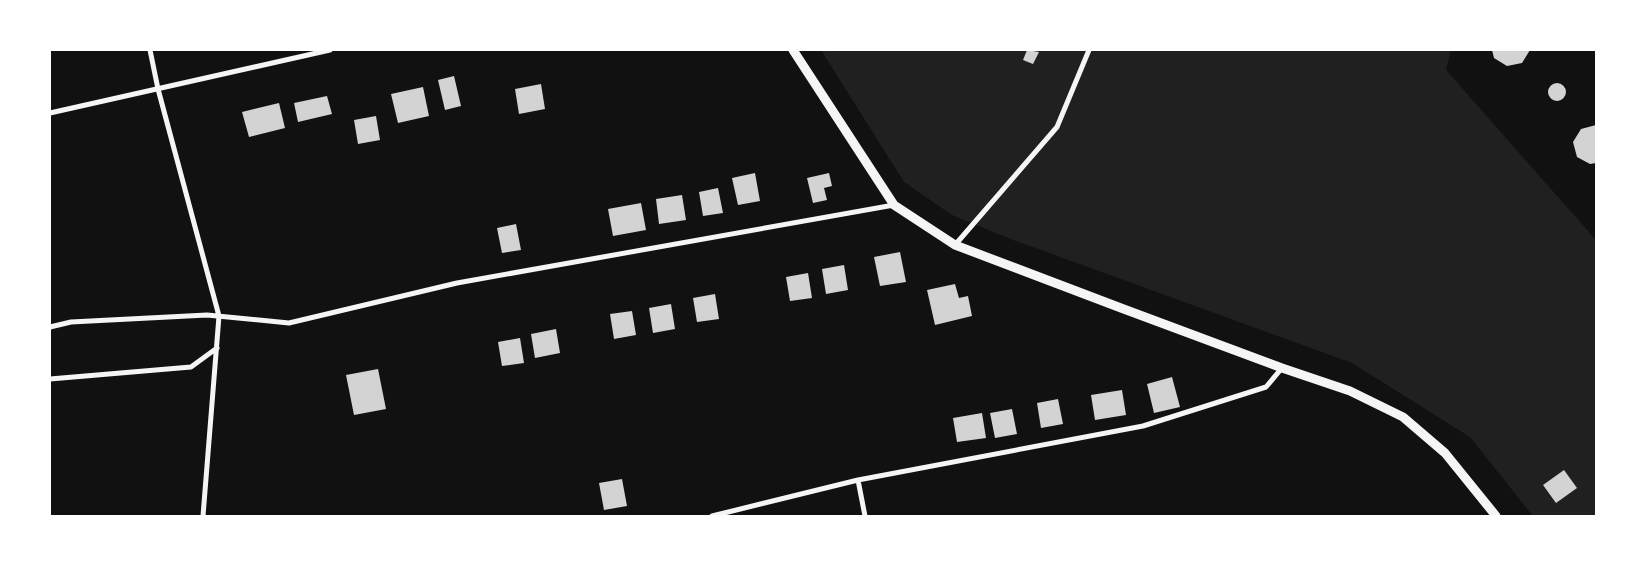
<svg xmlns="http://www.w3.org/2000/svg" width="1646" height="566" viewBox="0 0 1646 566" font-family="'Golos Text',sans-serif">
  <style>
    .green { fill: #202020 }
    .building { fill: #d3d3d3 }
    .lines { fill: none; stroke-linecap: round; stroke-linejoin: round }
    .minor { stroke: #f5f5f5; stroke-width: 5 }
    .tertiary { stroke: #f5f5f5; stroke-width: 9 }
  </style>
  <rect width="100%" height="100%" fill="#111"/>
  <path class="green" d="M821,50h630l-5,20 150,170v276h-63l-63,-79 -118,-74 -344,-125 -56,-23 -48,-33z"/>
  <path class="building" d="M1027,50l12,2 -6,12 -10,-4z
    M1492,50h38l-8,13 -15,3 -13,-8z
    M454,76l7,30 -16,4 -7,-30z
    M1548 92a9 9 0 1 1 18 0a9 9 0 1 1-18 0Z
    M541,84l4,25 -26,5 -4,-25z
    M423,87l6,29 -31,7 -7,-29z
    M327,96l5,18 -34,8 -4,-19z
    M279,103l6,25 -36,9 -7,-25z
    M376,116l4,24 -22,4 -4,-24z
    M1596,125v38l-6,1 -13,-7 -4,-15 8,-13z
    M755,173l5,28 -22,4 -6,-27z
    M829,173l3,13 -8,2 3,12 -14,3 -6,-25z
    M718,188l5,25 -20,3 -4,-24z
    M682,195l4,25 -27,4 -3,-25z
    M641,203l5,27 -33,6 -5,-27z
    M516,224l5,26 -19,3 -5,-25z
    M900,252l6,30 -26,4 -6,-29z
    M844,265l4,25 -22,4 -4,-25z
    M808,273l4,25 -22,3 -4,-24z
    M955,284l4,14 9,-2 4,20 -37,9 -8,-35z
    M715,294l4,25 -22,3 -4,-24z
    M671,304l4,25 -22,4 -4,-25z
    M632,311l4,24 -22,4 -4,-25z
    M556,329l4,24 -25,5 -4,-24z
    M520,338l4,25 -22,3 -4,-24z
    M378,369l8,40 -32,6 -8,-40z
    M1172,377l8,30 -26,6 -7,-29z
    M1122,390l4,25 -31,5 -4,-25z
    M1058,399l5,25 -22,4 -4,-25z
    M1012,409l5,25 -22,4 -5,-25z
    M982,413l4,25 -29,4 -4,-24z
    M1564,470l13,18 -21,15 -13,-18z
    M622,479l5,27 -23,4 -5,-27z"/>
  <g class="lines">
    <path class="minor" d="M150,50l8,39 61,227 -16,200
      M50,113l280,-63
      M955,245l102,-118 32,-77
      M50,327l21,-5 136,-7 82,8 168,-40 437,-78
      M50,379l141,-12 26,-19
      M858,480l7,36
      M712,516l146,-36 285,-54 123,-39 16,-19"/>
    <path class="tertiary" d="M793,50l101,155 61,40 166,63 161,60 68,23 53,26 42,36 51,63"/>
  </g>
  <rect width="1646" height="566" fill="none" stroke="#ffffff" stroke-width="102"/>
</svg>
